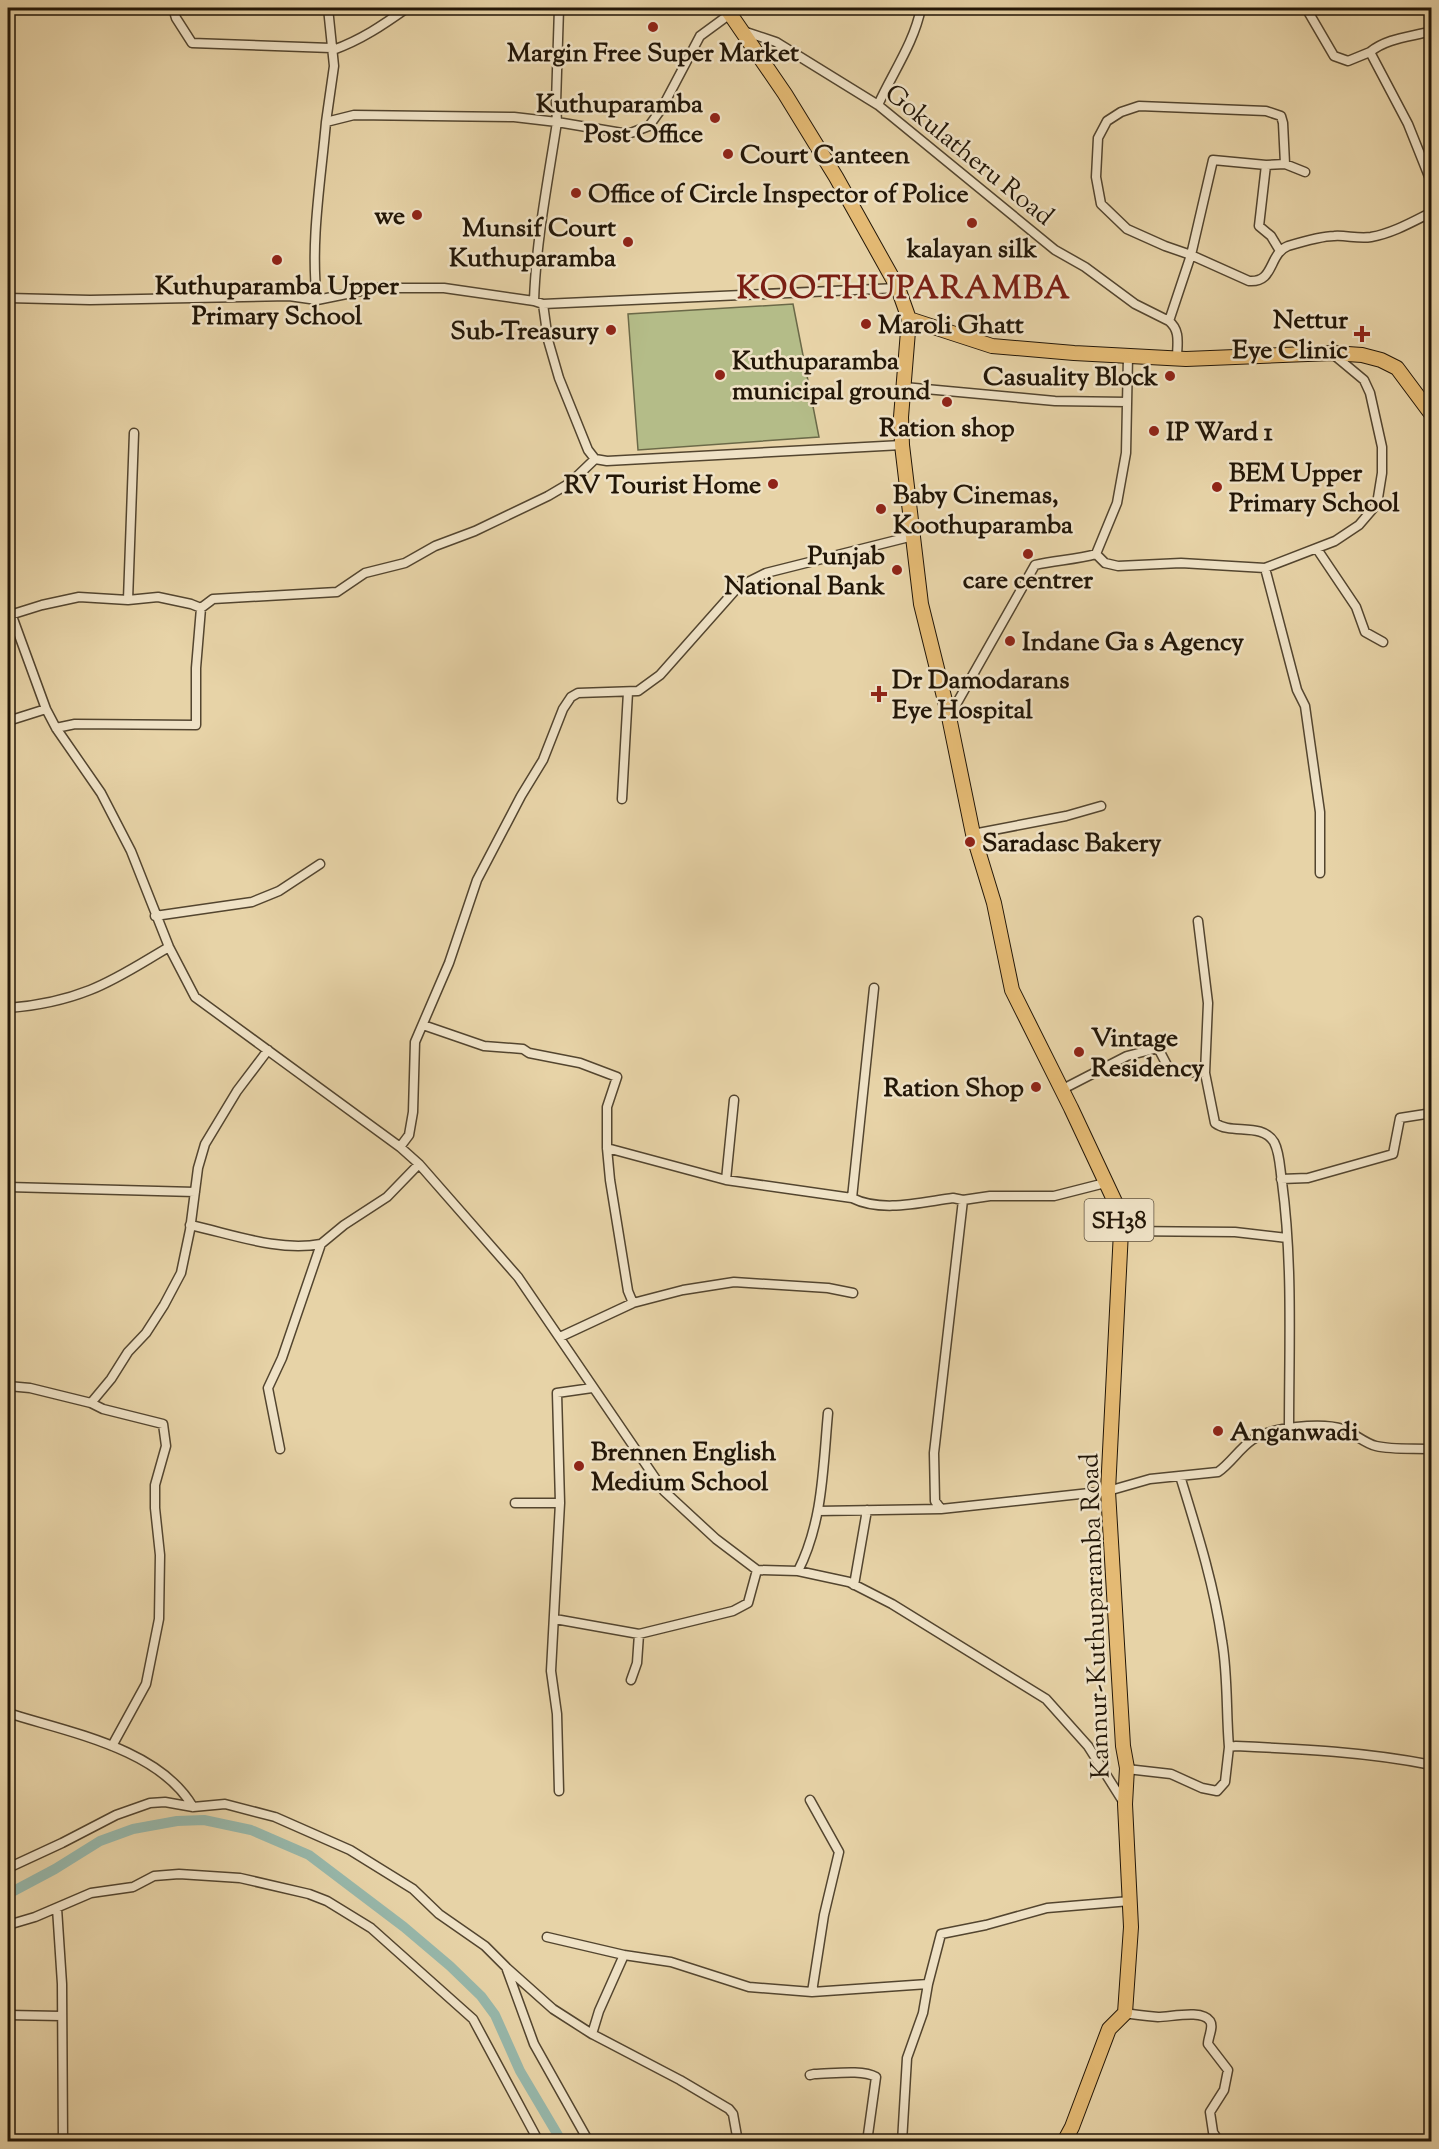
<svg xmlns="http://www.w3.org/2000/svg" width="1439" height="2149" viewBox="0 0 1439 2149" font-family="'Sorts Mill Goudy',serif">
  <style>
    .green { fill: #b4bc88; stroke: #6b6948; stroke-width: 1.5 }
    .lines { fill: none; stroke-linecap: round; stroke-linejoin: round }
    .canal { stroke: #97b7aa; stroke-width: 10 }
    .minor-casing { stroke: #53452f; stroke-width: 11 }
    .primary-casing { stroke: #221607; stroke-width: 16 }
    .minor { stroke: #efe2c6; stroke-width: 8 }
    .primary { stroke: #e4ba74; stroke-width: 14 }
    .poi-dot { fill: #8f2418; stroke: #efe2c6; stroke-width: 2 }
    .labels { text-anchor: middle; stroke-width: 5; stroke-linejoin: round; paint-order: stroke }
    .shield { fill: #efe2c6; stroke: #605340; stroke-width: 1.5 }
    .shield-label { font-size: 24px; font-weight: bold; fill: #221607 }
    .poi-label { font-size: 26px; font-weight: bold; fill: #221607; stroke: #efe2c6; text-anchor: start }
    .street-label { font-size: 26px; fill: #221607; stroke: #efe2c6 }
    .district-label { font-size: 32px; font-weight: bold; letter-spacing: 1.5px; fill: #7a1f14; stroke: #efe2c6 }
  </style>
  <rect width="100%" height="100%" fill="#e7d3a7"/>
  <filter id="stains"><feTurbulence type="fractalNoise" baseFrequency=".00333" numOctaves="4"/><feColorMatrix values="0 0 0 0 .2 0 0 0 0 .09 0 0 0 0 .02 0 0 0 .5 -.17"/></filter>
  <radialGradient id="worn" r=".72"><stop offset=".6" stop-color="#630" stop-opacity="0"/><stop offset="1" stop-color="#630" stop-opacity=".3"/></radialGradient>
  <path class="green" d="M793,304l26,133 -181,13 -10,-136z"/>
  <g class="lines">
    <path class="canal" d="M8,1894l47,-25 45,-28 33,-12 44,-8 27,-1 47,10 58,25 95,72 46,39 31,30 14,19 25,56 42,71"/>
    <defs>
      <path id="minor" d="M173,8l3,10 16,25 139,5
        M328,8l6,58 -8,56 28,-7 160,2 43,5 -1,-19 3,-95
        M1306,8l28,48 14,5 22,-9 38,72 24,60
        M743,31l33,11 102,63 177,145 30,17 50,37 34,17
        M333,50c28,-10 50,-25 74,-42
        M1370,52c17,-14 40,-15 62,-21
        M878,105c15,-33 36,-62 43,-97
        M1266,165l-53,-5 -22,95 -26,-9 -38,-17 -26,-25 -5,-27 2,-39 9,-17 14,-9 18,-6 127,5 15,5 2,7 2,41 20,8
        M1280,251l-9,-15 -12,-10 7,-61 19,-1
        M8,298l82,2 199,-4 28,4 59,-12h68l90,13 9,3 5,36 11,38 29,72 7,9 12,2 295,-16
        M317,300c-7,-58 4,-120 9,-178
        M534,301c2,-60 14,-120 23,-179l71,12 21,-8 13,-18 38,-72 30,-22
        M543,304l355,-16
        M1177,358c0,-14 4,-27 -8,-37l22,-66 58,26c26,2 19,-27 39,-35 10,-3 36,-10 46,-10 12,-1 24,3 37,1 22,-4 41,-15 61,-25
        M904,387l151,14 72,1
        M1317,549l39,58 9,25 18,10
        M1096,554l9,9 13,3 63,-3 84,5 70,-27 24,-16 18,-21 5,-31v-26l-12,-54 -6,-13 -30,-25
        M1265,568l32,122 8,16 15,106v61
        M128,600l6,-167
        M8,605l38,104 10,19 45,65 30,58 38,96 26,50 205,150 19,17 99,113 146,214 52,48 41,31 41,1 51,11 43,22 154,95 42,47 36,57
        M10,615l32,-10 37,-8 49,3 30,-3 33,7 10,4 12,-9 124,-7 28,-19 40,-10 30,-17 40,-15 73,-35 22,-13 25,-24
        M949,717l86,-152c20,-5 41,-5 61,-11l21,-51 9,-50 2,-97
        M8,721l38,-12
        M56,728l19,-4 121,1v-57l5,-60
        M622,799l6,-107
        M973,834l93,-18 35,-10
        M155,916l97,-14 27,-11 41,-27
        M1198,921l10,82 -3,70
        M8,1008c26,-2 57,-8 82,-18 28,-11 53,-28 79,-43
        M423,1025l61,21 39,3 6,4 51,10 37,14 -10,30v41l3,32 18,111 5,12
        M1061,1090l66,-34 31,-8 12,23 35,2 10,50c16,12 47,-1 59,19 6,11 6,28 8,40 11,82 7,165 7,247
        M400,1147l9,-12 4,-23 2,-70 34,-79 28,-83 44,-84 22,-36 20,-51 8,-12 7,-4 60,-2 22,-16 78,-88 28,-14 147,-37
        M607,1148l119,32 126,18c30,15 70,4 101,0l10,2 27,-4h64l51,-13
        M1281,1179l27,-1 85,-24 7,-36 32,-5
        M726,1180l8,-80
        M8,1187l187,5
        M852,1198l22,-210
        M963,1200l-29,253 1,48 6,8 167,-18 42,-12 68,-7c13,-9 21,-23 34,-32 19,-13 69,-18 91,-11 11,4 21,14 33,17 17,4 38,2 56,3
        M190,1225c42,9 88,27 131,19
        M1121,1231l114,1 52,6
        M560,1337l73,-34 50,-13 51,-8 94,6 25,5
        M8,1386l22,2 61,15 20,-24 17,-27 18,-19 18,-28 17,-32 9,-43 8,-62 7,-24 32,-53 31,-41
        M91,1403l12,6 60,15 3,22 -11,39v23l5,47 -1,64 -13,65 -34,62
        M280,1449l-12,-61 14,-30 39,-114 23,-19 43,-28 32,-33
        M1180,1476c17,55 34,108 42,165 6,35 4,71 7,106
        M515,1503h45
        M818,1511l123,-2
        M798,1571c25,-49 25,-104 30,-158
        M854,1585l13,-75
        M555,1619l84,15 94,-23 15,-8 9,-33
        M631,1680l6,-17 2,-29
        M8,1713c59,19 151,35 185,94
        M1127,1769l44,5 31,14 15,3 8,-9 4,-35 7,-1c66,3 131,6 196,19
        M559,1791l-2,-77 -6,-43 9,-168 -3,-110 35,-5
        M810,1800l29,52 -15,63 -12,77
        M8,1868l54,-25 54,-28 34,-12 15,-1 28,5 32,-3 50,13 75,33 63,39 26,25 46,32 21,21 28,77 55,98
        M57,1908l5,76 1,158
        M8,1925l27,-8 56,-24 42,-6 21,-11 25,-2 61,4 69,16 18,7 44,27 102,91 66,123
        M547,1937l77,18
        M507,1968l46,41 39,25 7,-23 25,-56 47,7 78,25 63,5 116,-8 13,-50 45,-9 61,-17 83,-7
        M1125,2013c11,2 22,3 33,4 13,0 44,-8 52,4 4,6 -2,16 -2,23l20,26 -4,20 -14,22 3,20 6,10
        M8,2015l53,1
        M592,2034l88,46 49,29 4,5 5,28
        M810,2075l4,-1c17,0 48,-5 62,3l-9,65
        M902,2142l5,-84 16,-45 5,-29"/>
      <path id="primary" d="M726,8l59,86 51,83 62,111 11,31 83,27 82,7 112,6 147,-6 29,2 19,5 16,8 35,47
        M909,319l-8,98 1,28 19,159 28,113 24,117 21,69 18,87 59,118 45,96 5,27 -13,260 15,255 4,22 -2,36 6,123 -6,86 -16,16 -37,98 -8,15"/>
    </defs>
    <use href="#minor" class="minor-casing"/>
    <use href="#primary" class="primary-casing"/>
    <use href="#minor" class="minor"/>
    <use href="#primary" class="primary"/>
  </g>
  <g class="poi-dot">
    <circle cx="653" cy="27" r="6"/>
    <circle cx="715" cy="118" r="6"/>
    <circle cx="728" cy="154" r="6"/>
    <circle cx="576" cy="193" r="6"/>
    <circle cx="417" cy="215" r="6"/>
    <circle cx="972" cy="223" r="6"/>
    <circle cx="628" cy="242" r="6"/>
    <circle cx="277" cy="260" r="6"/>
    <circle cx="866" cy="324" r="6"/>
    <circle cx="611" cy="330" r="6"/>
    <path d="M1359 325h6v6h6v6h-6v6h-6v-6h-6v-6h6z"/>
    <circle cx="720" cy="375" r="6"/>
    <circle cx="1170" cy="376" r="6"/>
    <circle cx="947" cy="402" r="6"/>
    <circle cx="1154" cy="431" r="6"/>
    <circle cx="773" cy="484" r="6"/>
    <circle cx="1217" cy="487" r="6"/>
    <circle cx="881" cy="509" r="6"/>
    <circle cx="1028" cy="554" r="6"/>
    <circle cx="897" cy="570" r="6"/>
    <circle cx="1010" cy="641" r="6"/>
    <path d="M876 685h6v6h6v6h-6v6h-6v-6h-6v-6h6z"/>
    <circle cx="970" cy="842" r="6"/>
    <circle cx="1079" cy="1052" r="6"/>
    <circle cx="1036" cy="1087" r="6"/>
    <circle cx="1218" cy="1431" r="6"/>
    <circle cx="579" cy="1466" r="6"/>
  </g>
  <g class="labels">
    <rect class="shield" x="1084.5" y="1199" width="69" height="42" rx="4.5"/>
    <g class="shield-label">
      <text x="1119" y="1228">SH38</text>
    </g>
    <g class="poi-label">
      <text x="653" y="61" text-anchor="middle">Margin Free Super Market</text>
      <text x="703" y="112" text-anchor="end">Kuthuparamba<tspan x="703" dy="30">Post Office</tspan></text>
      <text x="740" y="163">Court Canteen</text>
      <text x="588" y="202">Office of Circle Inspector of Police</text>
      <text x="405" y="224" text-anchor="end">we</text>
      <text x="616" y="236" text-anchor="end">Munsif Court<tspan x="616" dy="30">Kuthuparamba</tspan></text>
      <text x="972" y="257" text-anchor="middle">kalayan silk</text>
      <text x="277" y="294" text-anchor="middle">Kuthuparamba Upper<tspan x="277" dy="30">Primary School</tspan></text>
      <text x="1348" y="328" text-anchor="end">Nettur<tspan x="1348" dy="30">Eye Clinic</tspan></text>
      <text x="878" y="333">Maroli Ghatt</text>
      <text x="599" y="339" text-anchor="end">Sub-Treasury</text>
      <text x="732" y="369">Kuthuparamba<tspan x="732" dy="30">municipal ground</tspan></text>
      <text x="1158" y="385" text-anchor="end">Casuality Block</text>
      <text x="947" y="436" text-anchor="middle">Ration shop</text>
      <text x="1166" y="440">IP Ward 1</text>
      <text x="1229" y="481">BEM Upper<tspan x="1229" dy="30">Primary School</tspan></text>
      <text x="761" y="493" text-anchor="end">RV Tourist Home</text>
      <text x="893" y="503">Baby Cinemas,<tspan x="893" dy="30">Koothuparamba</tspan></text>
      <text x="885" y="564" text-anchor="end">Punjab<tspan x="885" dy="30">National Bank</tspan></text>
      <text x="1028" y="588" text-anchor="middle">care centrer</text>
      <text x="1022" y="650">Indane Ga s Agency</text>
      <text x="892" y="688">Dr Damodarans<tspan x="892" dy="30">Eye Hospital</tspan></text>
      <text x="982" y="851">Saradasc Bakery</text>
      <text x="1091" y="1046">Vintage<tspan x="1091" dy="30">Residency</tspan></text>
      <text x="1024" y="1096" text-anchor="end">Ration Shop</text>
      <text x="1230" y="1440">Anganwadi</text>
      <text x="591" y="1460">Brennen English<tspan x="591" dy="30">Medium School</tspan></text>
    </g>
    <g class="street-label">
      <text transform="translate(970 154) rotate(39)" y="9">Gokulatheru Road</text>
      <text transform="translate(1094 1616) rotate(-92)" y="9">Kannur-Kuthuparamba Road</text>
    </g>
    <g class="district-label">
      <text x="904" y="298">KOOTHUPARAMBA</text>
    </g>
  </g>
  <rect width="1439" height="2149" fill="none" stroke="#e7d3a7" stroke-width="30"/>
  <rect x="9" y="9" width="1421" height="2131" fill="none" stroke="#221607" stroke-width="3"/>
  <rect x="15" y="15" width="1409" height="2119" fill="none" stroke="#221607" stroke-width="1.5"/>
  <rect width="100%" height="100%" filter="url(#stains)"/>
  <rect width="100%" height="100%" fill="url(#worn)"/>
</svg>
